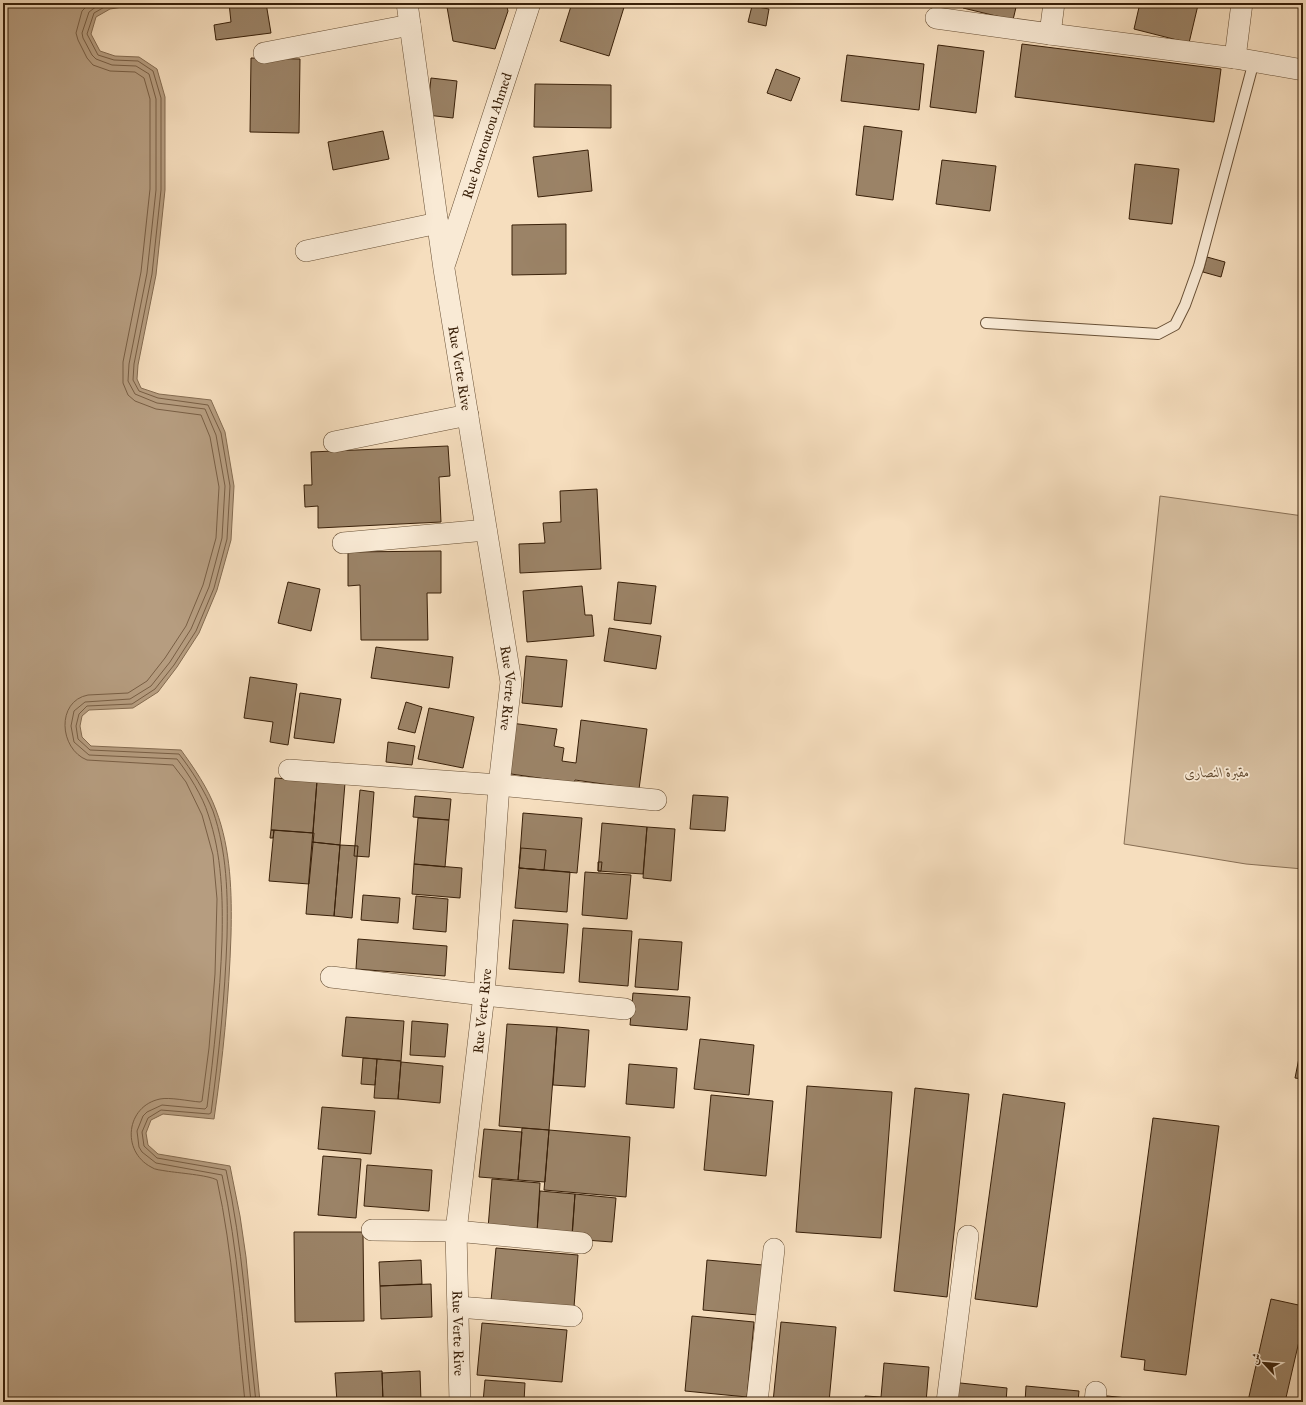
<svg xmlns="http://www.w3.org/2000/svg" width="1306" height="1405" viewBox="0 0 1306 1405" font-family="'IM FELL Great Primer',Amiri,serif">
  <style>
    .green { fill: #d6be9f; stroke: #886f54 }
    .water { fill: #b69d80; stroke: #846b50 }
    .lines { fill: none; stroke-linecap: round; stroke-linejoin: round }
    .shore { stroke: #785e44; stroke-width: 1 }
    .building { fill: #9b8367; stroke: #392009 }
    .lane-casing { stroke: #685036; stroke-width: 12 }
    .street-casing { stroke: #685036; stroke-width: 22 }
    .lane { stroke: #f9ead5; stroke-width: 10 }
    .street { stroke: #f9ead5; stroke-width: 21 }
    .labels { text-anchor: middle; stroke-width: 3.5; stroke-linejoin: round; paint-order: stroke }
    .street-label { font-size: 14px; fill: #392009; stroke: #f9ead5 }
    .park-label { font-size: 14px; font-style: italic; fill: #60482e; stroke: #f9ead5 }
  </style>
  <rect width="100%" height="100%" fill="#f6debe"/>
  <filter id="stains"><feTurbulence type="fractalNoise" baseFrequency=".005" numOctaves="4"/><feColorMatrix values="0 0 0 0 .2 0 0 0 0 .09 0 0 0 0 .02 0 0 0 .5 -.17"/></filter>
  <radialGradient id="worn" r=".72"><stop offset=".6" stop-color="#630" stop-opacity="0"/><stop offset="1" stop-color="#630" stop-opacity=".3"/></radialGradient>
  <path class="green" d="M1160,496l143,20v353l-57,-5 -122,-20z"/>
  <path class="water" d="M3,3h133l-1,2 -25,4 -14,8 -5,17 9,17 15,5 24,1 18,12 8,28v93l-9,85 -18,90 -1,14 4,9 18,6 52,6 14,32 9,54 -3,54 -14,50 -18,43 -22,34 -19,25 -25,16 -44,2 -7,6 -2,10 2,11 9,9 90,4c13,18 27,38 35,60 15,39 16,84 15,125 -2,62 -8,123 -17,184l-51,-5 -12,6 -5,13 2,12 10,9 72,12 10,50 6,41 14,145h-257z"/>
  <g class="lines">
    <path class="shore" d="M90,3l-8,8 -6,22 2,7 9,18 6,7 17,6 25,1 9,6 6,21v90l-9,83 -18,90v21l5,12 7,6 21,8 45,6 9,22 9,50 -3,51 -13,47 -17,41 -21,32 -18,23 -19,12 -40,2c-32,6 -29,54 -1,65l86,5 13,17 16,33 11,40 4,44 -2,75 -6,74 -7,53 -2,1c-12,-1 -30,-5 -40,-3 -34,7 -39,52 -9,68 4,3 10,3 15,4 12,2 42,4 51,9 16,73 20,148 28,222
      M101,3l-12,9 -7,21 1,5 9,17 4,4 16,6 24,1 13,8 7,25v91l-9,83 -18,91 -1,17 7,13 22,9 48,6 11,26 9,51 -3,52 -13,49 -18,42 -21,33 -19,24 -21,13 -45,3 -11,9 -3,15 3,16 15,13 88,4c11,14 26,38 31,55 14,41 15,83 14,127 -2,55 -8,111 -15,166l-2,2 -43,-4 -15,7 -4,4 -6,15 2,16 3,5 14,11 66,12c16,75 21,151 29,227
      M123,3l-15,2 -14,8 -7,21 11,21 16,5 24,1 15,10 8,27v92l-9,84 -18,90 -1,16 6,11 19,7 50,7 13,28 9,53 -3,53 -13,49 -18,43 -22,34 -19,24 -23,15 -45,2 -8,8 -3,12 2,13 12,11 89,4c12,15 27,39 34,57 14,41 15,84 14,126 -2,59 -8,117 -16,176l-2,1 -48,-4 -13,8 -6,14 2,14 13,12 69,12c17,77 21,154 30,232"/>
  </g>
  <path class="building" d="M229,3h37l5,30 -55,7 -2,-15 17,-3z
    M449,3h57l2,8 -13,38 -42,-8 -6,-34z
    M572,3l53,1 -16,52 -49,-15z
    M964,3h53l-4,17 -50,-12z
    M1140,3h49l9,2 -9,38 -55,-14z
    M752,6l17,3 -3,17 -18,-4z
    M1022,44l199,25 -7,53 -199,-25z
    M938,45l46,6 -8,62 -46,-6z
    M847,55l77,9 -5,46 -78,-9z
    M251,58l49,1 -1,74 -49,-1z
    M776,69l24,9 -9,23 -24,-8z
    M431,78l26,3 -4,37 -26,-3z
    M535,84l76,1v43l-77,-1z
    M864,126l38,5 -9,69 -37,-5z
    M383,131l6,28 -56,11 -5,-28z
    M588,150l4,41 -54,6 -5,-40z
    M942,160l54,6 -6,45 -54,-7z
    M1135,164l44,5 -7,55 -43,-5z
    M566,224v50l-54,1v-50z
    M1207,257l18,5 -4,15 -18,-5z
    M448,446l2,30 -11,1 2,45 -123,6v-22l-13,1 -1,-22h8l-1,-33z
    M597,489l4,80 -81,4 -1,-29 26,-1 -2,-20 18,-1 -1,-31z
    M441,551v42h-14l1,47h-67l-1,-55 -12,1v-34z
    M288,582l32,7 -9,42 -33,-8z
    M618,582l38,4 -5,38 -37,-4z
    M582,586l3,29h7l2,21 -67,6 -4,-51z
    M609,628l52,8 -5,33 -52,-8z
    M376,647l77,10 -4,31 -78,-10z
    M526,656l41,4 -5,47 -40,-4z
    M250,677l47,7 -9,61 -18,-3 3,-20 -29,-4z
    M300,693l41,6 -7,44 -40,-5z
    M406,702l16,5 -7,26 -17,-4z
    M429,708l45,9 -11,51 -45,-9z
    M581,720l66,9 -8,60 -64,-9 -1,3 -70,-10 7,-50 46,6 -3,17 10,2 -2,13 14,2z
    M388,742l27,4 -3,19 -26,-3z
    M275,778l42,3 -4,52 -42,-3z
    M317,781l28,2 -5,62 -28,-3z
    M360,790l14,2 -5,65 -15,-1z
    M693,795l35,2 -3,34 -35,-2z
    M415,796l36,3 -2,21 -36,-3z
    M523,813l59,5 -5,55 -58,-5z
    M418,818l31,2 -4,47 -31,-3z
    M602,823l45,4 -4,47 -45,-3z
    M647,827l28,2 -4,52 -28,-3z
    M271,830h3l-1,8h-3z
    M274,830l40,3 -5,51 -40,-3z
    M312,842l28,3 -6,71 -28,-2z
    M340,845l18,1 -6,72 -18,-2z
    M521,848l25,2 -2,20 -25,-2z
    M598,862h4l-1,9h-3z
    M414,864l48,4 -2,30 -48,-4z
    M519,868l51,4 -3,40 -52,-4z
    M585,872l46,3 -4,44 -45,-4z
    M363,895l37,3 -2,25 -37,-3z
    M416,896l32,3 -2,33 -33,-3z
    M513,920l55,4 -4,49 -55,-4z
    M583,928l49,3 -4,55 -49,-4z
    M358,939l89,7 -2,30 -89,-7z
    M639,939l43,3 -4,48 -43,-3z
    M633,993l57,4 -3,33 -57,-5z
    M346,1017l58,4 -3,40 -59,-5z
    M412,1021l36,3 -3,33 -35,-2z
    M507,1024l50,3 -8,103 -50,-4z
    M557,1027l32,3 -4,57 -32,-2z
    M1303,1038v41l-8,-1z
    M700,1039l54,6 -5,50 -55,-6z
    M363,1058l14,1 -2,26 -14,-1z
    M377,1059l24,2 -3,38 -24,-1z
    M401,1062l42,4 -3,37 -42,-4z
    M629,1064l48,4 -3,40 -48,-4z
    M807,1086l85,6 -11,146 -85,-6z
    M915,1088l54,6 -22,203 -53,-6z
    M1003,1094l62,9 -28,204 -62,-8z
    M711,1095l62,6 -7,75 -62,-6z
    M322,1107l53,4 -4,43 -53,-5z
    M1153,1118l66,8 -33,249 -42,-5 1,-10 -24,-3z
    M522,1128l27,2 -4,52 -27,-2z
    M484,1129l38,3 -4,48 -39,-3z
    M549,1130l81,7 -4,60 -82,-7z
    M323,1156l38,3 -5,59 -38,-3z
    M367,1165l65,5 -3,41 -65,-5z
    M492,1179l48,4 -3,49 -49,-4z
    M540,1191l35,3 -3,40 -35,-2z
    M575,1194l41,4 -4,44 -40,-3z
    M294,1232h69l1,89 -69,1z
    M496,1248l82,7 -4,52 -83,-6z
    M421,1260l1,24 -42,2 -1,-24z
    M707,1260l56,5 -5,50 -55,-5z
    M431,1284l1,33 -51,2 -1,-33z
    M1271,1299l32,7v18l-18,78h-32l-5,-1z
    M692,1316l62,6 -7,75 -62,-6z
    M781,1322l55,5 -7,75h-56z
    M482,1323l85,7 -5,52 -85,-7z
    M884,1363l45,4 -3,35h-61v-6l16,1z
    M382,1371l1,31h-46l-2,-29z
    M420,1371l1,31h-38l-1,-29z
    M485,1380l40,3 -1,19h-41z
    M951,1382l56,6 -1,14h-57z
    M1026,1386l53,5 -1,11h-53z
    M1107,1396l61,6h-61z"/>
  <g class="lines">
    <defs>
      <path id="lane" d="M986,323l172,11 17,-9 10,-20 14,-39 55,-205"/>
      <g id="street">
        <path id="s1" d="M407,3l37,266 67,413 -12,103 -15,210 -28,236 4,171"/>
        <path d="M936,18l114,16 185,24 68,12"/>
        <path d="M1050,34l4,-31"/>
        <path d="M264,53l146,-28"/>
        <path d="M1235,58l7,-55"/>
        <path d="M306,251l132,-28"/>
        <path id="s2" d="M445,263l85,-260"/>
        <path d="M334,442l134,-27"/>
        <path d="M343,543l143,-13"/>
        <path d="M289,770l210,15 157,15"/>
        <path d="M331,977l153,18 141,14"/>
        <path d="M372,1230l84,1 126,12"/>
        <path d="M458,1307l114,9"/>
        <path d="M757,1402l17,-153"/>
        <path d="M947,1402l21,-166"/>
        <path d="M1095,1402l1,-10"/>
      </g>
    </defs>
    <use href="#lane" class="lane-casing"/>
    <use href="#street" class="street-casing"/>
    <use href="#lane" class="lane"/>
    <use href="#street" class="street"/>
  </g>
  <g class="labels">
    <g class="street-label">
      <text dy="5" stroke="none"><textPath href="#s2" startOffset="134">Rue boutoutou Ahmed</textPath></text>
      <text dy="5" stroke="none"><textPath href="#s1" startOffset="369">Rue Verte Rive</textPath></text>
      <text dy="5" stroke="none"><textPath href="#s1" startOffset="693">Rue Verte Rive</textPath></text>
      <text transform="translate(482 1011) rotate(-84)" y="5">Rue Verte Rive</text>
      <text dy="5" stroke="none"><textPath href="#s1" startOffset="1341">Rue Verte Rive</textPath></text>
    </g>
    <g class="park-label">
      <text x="1217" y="777">مقبرة النصارى</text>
    </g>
  </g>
  <rect width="1306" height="1405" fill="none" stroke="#f6debe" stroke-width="16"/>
  <rect x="4" y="4" width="1298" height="1397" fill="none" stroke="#392009" stroke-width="2"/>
  <rect x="8" y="8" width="1290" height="1389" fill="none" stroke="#392009"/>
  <g transform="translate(1264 1363) rotate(296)" stroke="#f9ead5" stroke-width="3" paint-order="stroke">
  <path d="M0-3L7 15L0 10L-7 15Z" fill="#392009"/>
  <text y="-6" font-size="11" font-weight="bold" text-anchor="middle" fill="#392009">ش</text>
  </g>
  <rect width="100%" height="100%" filter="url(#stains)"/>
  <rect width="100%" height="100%" fill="url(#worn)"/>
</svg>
